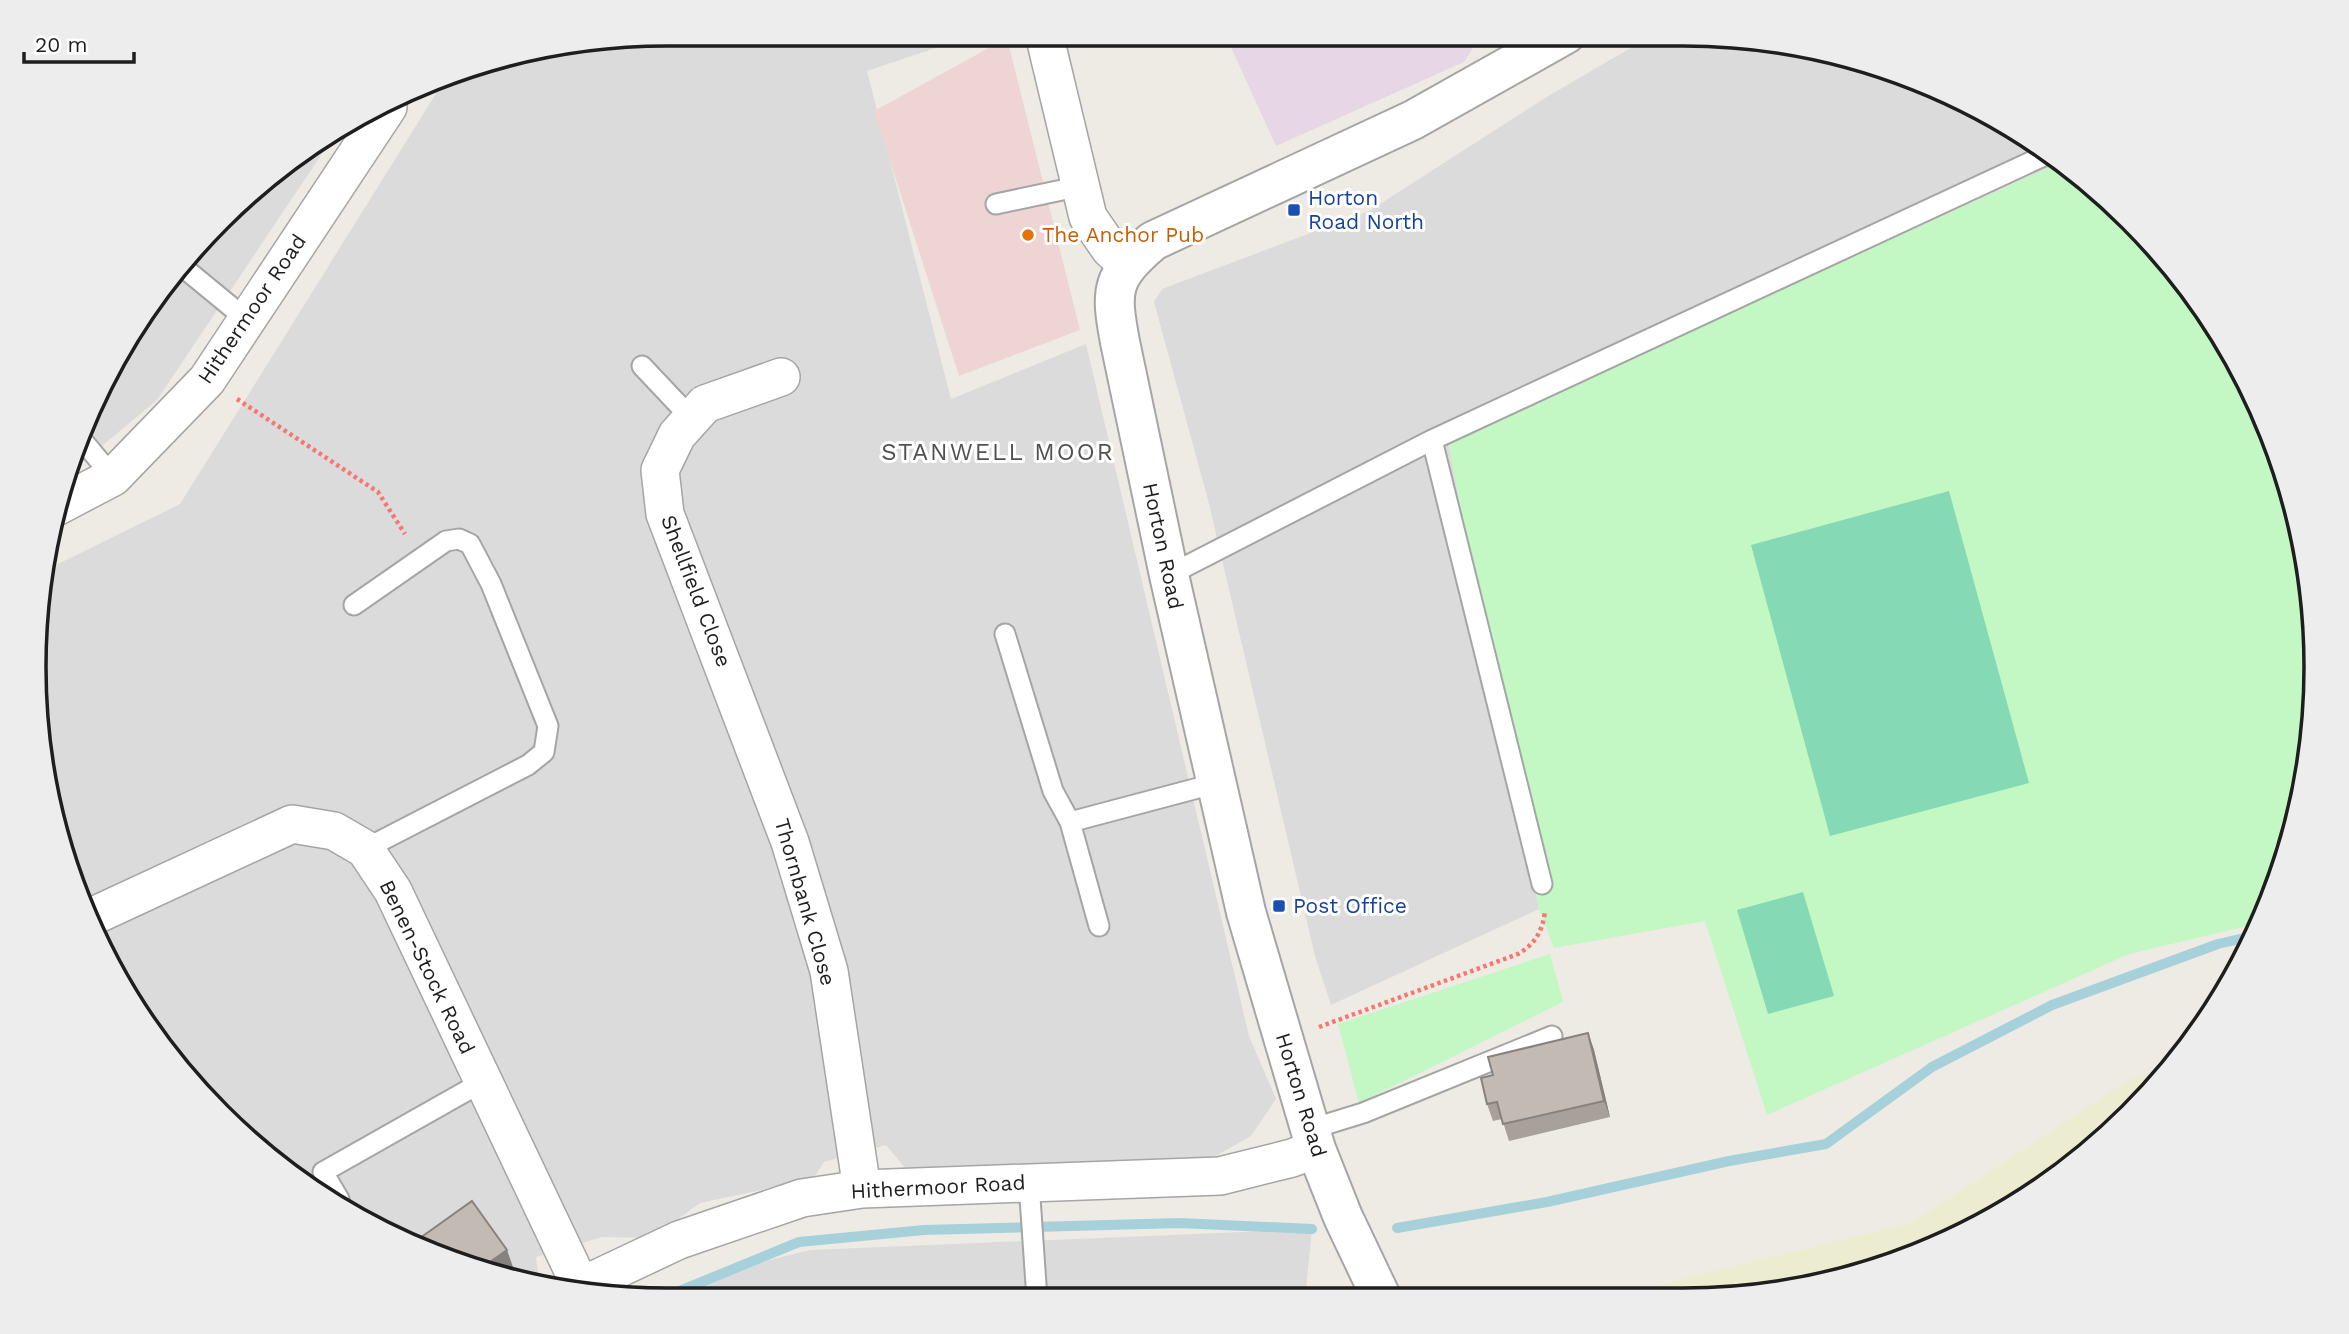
<svg xmlns="http://www.w3.org/2000/svg" width="2349" height="1334" viewBox="0 0 2349 1334" font-family="'Work Sans',sans-serif">
  <style>
    .residential { fill: #dcdbdb }
    .commercial { fill: #efd4d4 }
    .industrial { fill: #e7d6e5 }
    .farmland { fill: #ecedd0 }
    .park { fill: #c3f7c4 }
    .pitch { fill: #85dab5 }
    .lines { fill: none; stroke-linecap: round; stroke-linejoin: round }
    .stream { stroke: #a6d1da; stroke-width: 10 }
    .service-casing { stroke: #a5a5a5; stroke-width: 23 }
    .minor-casing { stroke: #a5a5a5; stroke-width: 40 }
    .tertiary-casing { stroke: #a5a5a5; stroke-width: 42 }
    .path { stroke: #f47770; stroke-width: 4.5; stroke-dasharray: 3.5 3.5; stroke-linecap: butt }
    .service { stroke: #fff; stroke-width: 19 }
    .minor { stroke: #fff; stroke-width: 37 }
    .tertiary { stroke: #fff; stroke-width: 38 }
    .wall { fill: #a8a09b }
    .shaded-wall { fill: #88827e }
    .building { fill: #c3bab4; stroke: #88827e; stroke-width: 2 }
    .transit-dot { fill: #1a4fb4; stroke: #fff; stroke-width: 2.5 }
    .food-dot { fill: #e8710a; stroke: #fff; stroke-width: 2.5 }
    .labels { text-anchor: middle; stroke-width: 6; stroke-linejoin: round; paint-order: stroke }
    .transit-label { font-size: 21px; fill: #164399; stroke: #fff; text-anchor: start }
    .food-label { font-size: 21px; fill: #c56008; stroke: #fff; text-anchor: start }
    .street-label { font-size: 21px; fill: #1e1e1e; stroke: #fff }
    .quarter-label { font-size: 24px; letter-spacing: 2px; fill: #515151; stroke: #fff }
    .rim { fill: none; stroke: #1e1e1e; stroke-width: 3.5 }
  </style>
  <rect width="100%" height="100%" fill="#eeebe4"/>
  <path class="residential" d="M667,33l310,1 -110,37 84,328 135,-55 163,692 27,63 -25,37 -39,22 -305,12 -21,-25 -62,17 -11,17 -113,24 -48,35 -50,-1 -66,20 3,25 -76,-15 -148,-73 -151,-141 -83,-144 -46,-201 13,-139 132,-65 267,-428 17,-9z
    M1653,35h71l161,32 149,73 27,22 -613,280 91,467 -208,96 -16,-49 -107,-456 -54,-198 8,-13 207,-78 176,-113z
    M334,136l-177,264 -90,75 73,-160 142,-151z
    M1312,1229l-7,70h-641l49,-25 97,-24z"/>
  <path class="commercial" d="M1007,38l73,292 -121,46 -85,-265z"/>
  <path class="industrial" d="M1225,34h257l-18,28 -188,84z"/>
  <path class="farmland" d="M2168,1069l-38,46 -131,101 -114,51 -161,32h-122l311,-77 219,-144z"/>
  <path class="park" d="M2061,162l69,57 79,96 58,109 36,119 13,124 -12,123 -36,119 -8,14 -131,31 -362,161 -62,-194 -151,27 -15,-39 -91,-467z
    M1550,954l13,48 -204,101 -21,-79z"/>
  <path class="pitch" d="M1949,491l80,292 -199,53 -79,-291z
    M1803,892l31,104 -66,18 -31,-104z"/>
  <g class="lines">
    <path class="stream" d="M1397,1228l150,-26 182,-41 97,-17 106,-77 120,-62 166,-61 35,-8
      M660,1299l139,-57 125,-12 255,-7 133,6"/>
    <defs>
      <path id="service" d="M996,204l85,-18
        M184,268l62,51
        M642,366l50,53
        M1432,440l110,444
        M83,441l30,36
        M1169,575l263,-135 618,-287
        M354,605l92,-64 13,-2 11,5 21,40 57,142 -4,26 -16,13 -163,84
        M1005,634l48,157 17,31
        M1099,926l-29,-104 147,-39
        M1311,1129l52,-16 189,-77
        M1029,1183l8,116
        M339,1199l-16,-27 161,-91"/>
      <path id="minor" d="M1044,34l44,183 22,32 16,14
        M781,377l-76,27 -28,31 -17,35 5,44 125,328 39,129 33,218
        M54,508l59,-31 94,-97 181,-273
        M87,919l205,-95 42,7 31,18 28,42 187,394
        M575,1289l104,-49 123,-42 60,-9 358,-13 72,-18 24,-9"/>
      <path id="tertiary" d="M1382,1299l-39,-82 -27,-68 -70,-237 -77,-337 -49,-233c-10,-53 -9,-65 33,-101l260,-121 153,-86"/>
    </defs>
    <use href="#service" class="service-casing"/>
    <use href="#minor" class="minor-casing"/>
    <use href="#tertiary" class="tertiary-casing"/>
    <path class="path" d="M237,399l141,93 27,42
      M1319,1027l199,-73c17,-10 24,-22 27,-42"/>
    <use href="#service" class="service"/>
    <use href="#minor" class="minor"/>
    <use href="#tertiary" class="tertiary"/>
  </g>
  <path class="wall" d="M1588,1033l6,17 16,67 -101,24 -7,-22 -9,2 -6,-17z"/>
  <path class="shaded-wall" d="M1588,1033l6,17 16,67 -6,-16z
    M507,1250l6,17 -11,8 -17,-4 5,-9z"/>
  <path class="building" d="M1588,1033l16,68 -101,23 -6,-22 -10,2 -6,-26 12,-3 -5,-18z
    M472,1201l35,49 -17,12 3,4 -8,5 -22,-4 -50,-24z"/>
  <g class="transit-dot">
    <rect x="1287" y="203" width="14" height="14" rx="3.5"/>
    <rect x="1272" y="899" width="14" height="14" rx="3.5"/>
  </g>
  <circle class="food-dot" cx="1028" cy="235" r="7"/>
  <g class="labels">
    <g class="transit-label">
      <text x="1308" y="205">Horton<tspan x="1308" dy="24">Road North</tspan></text>
      <text x="1293" y="913">Post Office</text>
    </g>
    <g class="food-label">
      <text x="1042" y="242">The Anchor Pub</text>
    </g>
    <g class="street-label">
      <text transform="translate(252 309) rotate(-56)" y="7">Hithermoor Road</text>
      <text transform="translate(1163 546) rotate(78)" y="7">Horton Road</text>
      <text transform="translate(696 591) rotate(69)" y="7">Shellfield Close</text>
      <text transform="translate(805 902) rotate(74)" y="7">Thornbank Close</text>
      <text transform="translate(427 967) rotate(64)" y="7">Benen-Stock Road</text>
      <text transform="translate(1301 1095) rotate(73)" y="7">Horton Road</text>
      <text transform="translate(938 1187) rotate(-3)" y="7">Hithermoor Road</text>
    </g>
    <g class="quarter-label">
      <text x="998" y="460">STANWELL MOOR</text>
    </g>
  </g>
  <path d="M0 0H2349V1334H0ZM667 46H1683A621 621 0 0 1 2304 667V667A621 621 0 0 1 1683 1288H667A621 621 0 0 1 46 667V667A621 621 0 0 1 667 46Z" fill="#ededed" fill-rule="evenodd"/>
  <path class="rim" d="M667 46H1683A621 621 0 0 1 2304 667V667A621 621 0 0 1 1683 1288H667A621 621 0 0 1 46 667V667A621 621 0 0 1 667 46Z"/>
  <path d="M24 52v10h110v-10" fill="none" stroke="#1e1e1e" stroke-width="3.5"/>
  <text x="35" y="52" font-size="21" fill="#1e1e1e" stroke="#ffffff" stroke-width="5" paint-order="stroke">20 m</text>
</svg>
